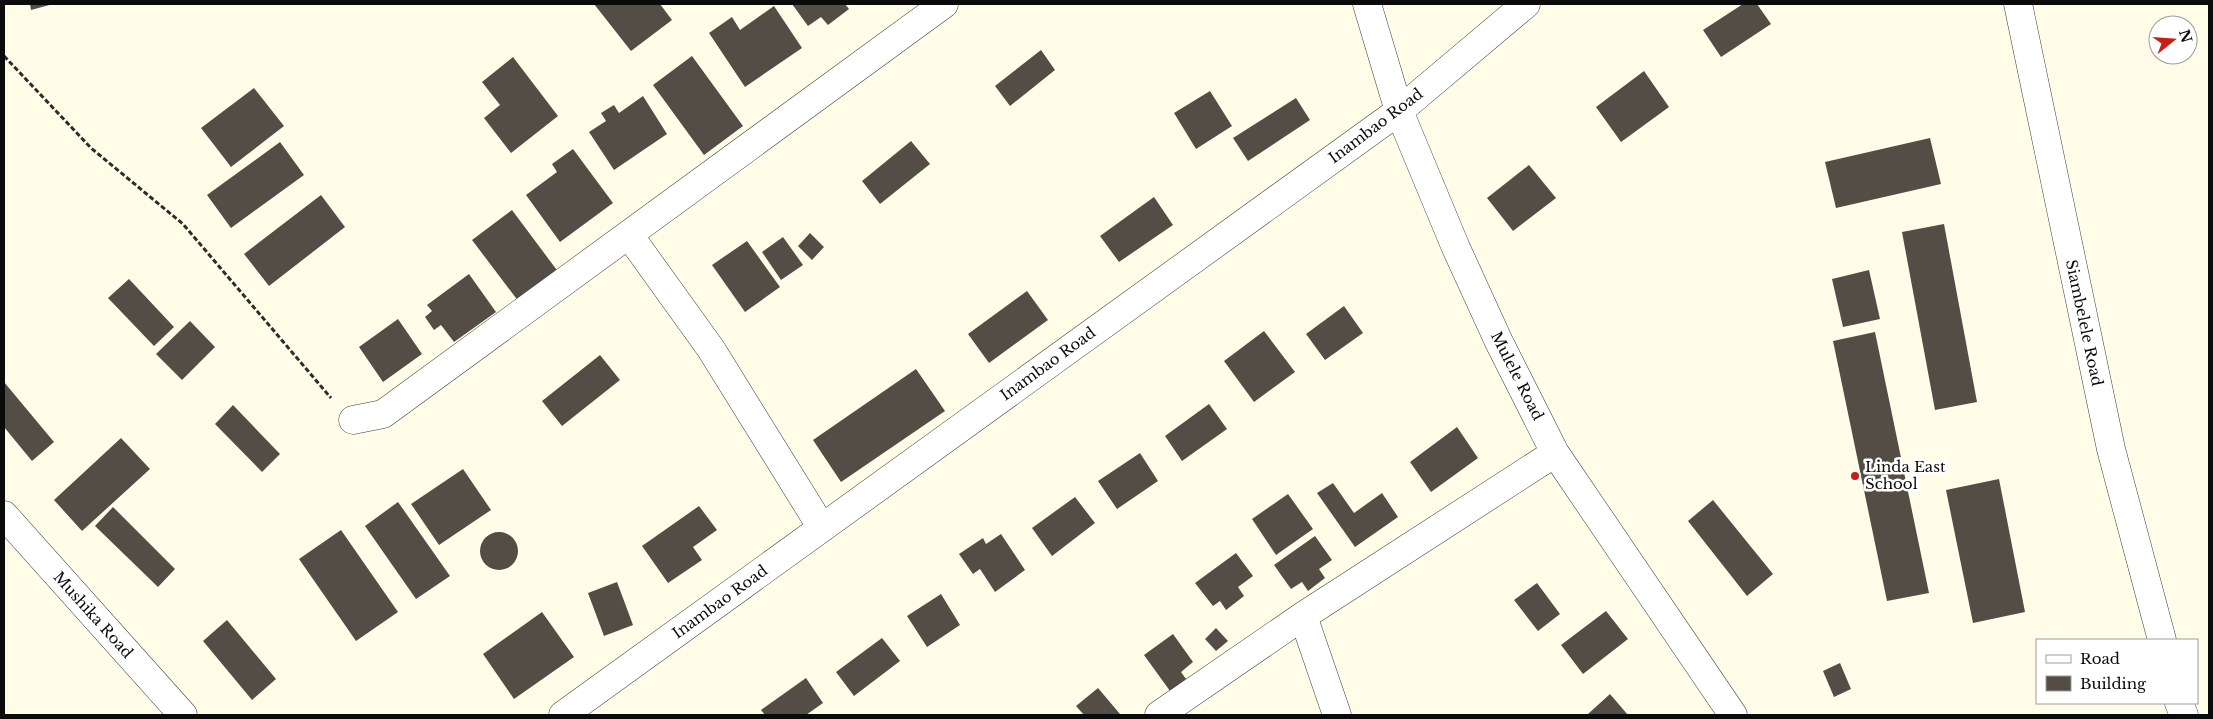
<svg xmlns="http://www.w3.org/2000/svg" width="2213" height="719" viewBox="0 0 2213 719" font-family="'Libre Baskerville',serif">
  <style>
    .building { fill: #544d46 }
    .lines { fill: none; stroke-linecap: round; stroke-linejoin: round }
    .minor-casing { stroke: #3e3e3e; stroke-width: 29 }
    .path { stroke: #2d2d2d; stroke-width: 3; stroke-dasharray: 5 2.5; stroke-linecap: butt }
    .minor { stroke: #fff; stroke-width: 28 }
    .poi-dot { fill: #c71e16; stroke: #fff; stroke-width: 2 }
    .labels { text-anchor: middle; stroke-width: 5; stroke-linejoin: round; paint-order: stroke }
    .street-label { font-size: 15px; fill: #0b0b0b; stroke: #fff }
    .poi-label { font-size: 15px; fill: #0b0b0b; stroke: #fff; text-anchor: start }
  </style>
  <rect width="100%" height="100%" fill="#fffde8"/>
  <path class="building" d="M30,4h23l-22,6z
    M594,4h66l12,16 -41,31z
    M792,4h53l4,5 -21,16 -7,-8 -13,9z
    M1743,4h14l14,20 -50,33 -18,-27z
    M774,6l28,42 -57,39 -36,-54 23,-16 8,13z
    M1041,50l14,20 -45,36 -15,-20z
    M692,56l51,70 -39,29 -51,-70z
    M513,57l45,59 -47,37 -27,-35 16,-13 -18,-23z
    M1644,71l25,36 -48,35 -25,-35z
    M254,88l30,38 -53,41 -30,-39z
    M1210,91l22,35 -36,23 -22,-36z
    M643,96l24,38 -53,36 -25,-38 17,-11 -5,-8 13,-8 5,8z
    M1296,98l14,22 -62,41 -15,-23z
    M1930,138l11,46 -105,24 -11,-46z
    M911,141l19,23 -50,40 -18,-23z
    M280,142l24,33 -73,53 -24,-33z
    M573,149l40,54 -53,39 -34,-47 31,-23 -5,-8z
    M1529,165l27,33 -43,33 -26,-33z
    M321,195l24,32 -76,59 -25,-32z
    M1154,197l19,28 -54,37 -19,-26z
    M512,210l50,67 -40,29 -50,-66z
    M1944,224l33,178 -42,8 -33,-178z
    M810,233l14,14 -12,13 -14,-14z
    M783,237l20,28 -22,15 -19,-28z
    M747,241l33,46 -35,25 -33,-47z
    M1869,270l11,49 -37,8 -11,-48z
    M469,274l27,38 -42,30 -13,-17 -7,5 -9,-13 7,-6 -5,-6z
    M129,279l45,48 -20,19 -46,-48z
    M1027,291l21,29 -59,43 -21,-29z
    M1344,306l19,27 -38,27 -19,-26z
    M398,319l24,35 -39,28 -24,-35z
    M190,321l25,26 -33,33 -26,-26z
    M1264,331l31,41 -41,30 -30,-41z
    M1875,332l54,261 -42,8 -54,-260z
    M600,355l20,25 -58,46 -20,-25z
    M916,369l29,42 -104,71 -28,-42z
    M4,382l50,60 -22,19 -28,-34z
    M1209,404l18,25 -45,32 -17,-25z
    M233,405l47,49 -18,18 -47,-48z
    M1457,427l21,31 -47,34 -21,-30z
    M121,438l29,31 -68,62 -28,-31z
    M1140,453l18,28 -41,28 -19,-28z
    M463,469l28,41 -52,35 -28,-41z
    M1999,479l26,133 -52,11 -27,-133z
    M1333,483l21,30 28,-20 16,24 -43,30 -38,-54z
    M1288,494l25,35 -37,26 -24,-36z
    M1075,497l20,26 -43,33 -20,-28z
    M1713,500l60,74 -26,22 -59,-75z
    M398,502l52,74 -34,23 -51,-73z
    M699,506l18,24 -24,17 9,13 -34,23 -26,-37z
    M113,507l62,62 -17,18 -63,-61z
    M341,530l57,82 -42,29 -57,-82z
    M480 551a19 19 0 1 1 38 0a19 19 0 1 1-38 0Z
    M1001,534l24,36 -30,22 -15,-23 -7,5 -14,-20 24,-16 3,6z
    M1315,536l17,24 -13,9 6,9 -17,13 -6,-9 -11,7 -17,-24z
    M1236,553l17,23 -15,11 6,9 -18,14 -6,-9 -7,5 -18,-23z
    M617,582l16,43 -29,11 -16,-43z
    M1537,583l23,31 -22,17 -24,-31z
    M941,594l19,31 -33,22 -20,-31z
    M1606,611l22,28 -45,35 -22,-29z
    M542,612l32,45 -60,42 -31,-45z
    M227,620l49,59 -24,21 -49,-59z
    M1216,628l12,13 -12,10 -11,-12z
    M1173,634l20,28 -12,10 5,7 -16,12 -26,-36z
    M882,638l18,23 -46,35 -18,-24z
    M1840,663l11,26 -17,8 -11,-26z
    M806,678l17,25 -17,12h-41l-4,-5z
    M1098,688l22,26 -1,1h-35l-8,-9z
    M1610,694l18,21h-39l-1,-1z"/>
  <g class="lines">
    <defs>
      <path id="minor" d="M1367,4l32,107 57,137 43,94 56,111 178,262
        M2018,4l93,445 51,191
        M629,235l82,114 111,179
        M353,420l30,-6 561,-410
        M4,515l179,200
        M1303,616l34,99
        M2179,703l5,12
        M563,715l836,-604 127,-107
        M1159,715l144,-99 252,-163"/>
    </defs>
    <use href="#minor" class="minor-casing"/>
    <path class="path" d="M4,56l87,92 92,76 148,174"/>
    <use href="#minor" class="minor"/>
  </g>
  <circle class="poi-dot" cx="1855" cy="476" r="5"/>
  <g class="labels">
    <g class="street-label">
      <text transform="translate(1376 126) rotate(-37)" y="5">Inambao Road</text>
      <text transform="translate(2084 323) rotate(78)" y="5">Siambelele Road</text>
      <text transform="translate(1048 364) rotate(-36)" y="5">Inambao Road</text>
      <text transform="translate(1517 376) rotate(63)" y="5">Mulele Road</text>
      <text transform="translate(720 602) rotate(-36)" y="5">Inambao Road</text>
      <text transform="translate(93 615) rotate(48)" y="5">Mushika Road</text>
    </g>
    <g class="poi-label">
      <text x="1865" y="472">Linda East<tspan x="1865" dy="17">School</tspan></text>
    </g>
  </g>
  <rect width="2213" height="719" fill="none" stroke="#0b0b0b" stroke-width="10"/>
  <rect x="2036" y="639" width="162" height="65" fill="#ffffff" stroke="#9d9d9d"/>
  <rect x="2046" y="655" width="25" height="8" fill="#ffffff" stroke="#9d9d9d"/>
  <text x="2080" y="664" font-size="15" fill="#0b0b0b">Road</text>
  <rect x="2046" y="676" width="25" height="15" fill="#544d46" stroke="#9d9d9d"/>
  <text x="2080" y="689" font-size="15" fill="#0b0b0b">Building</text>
  <g transform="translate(2173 40) rotate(73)"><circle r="24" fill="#ffffff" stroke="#9d9d9d"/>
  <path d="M0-4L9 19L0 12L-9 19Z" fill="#c71e16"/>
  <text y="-8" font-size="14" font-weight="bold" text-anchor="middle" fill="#0b0b0b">N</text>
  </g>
</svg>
